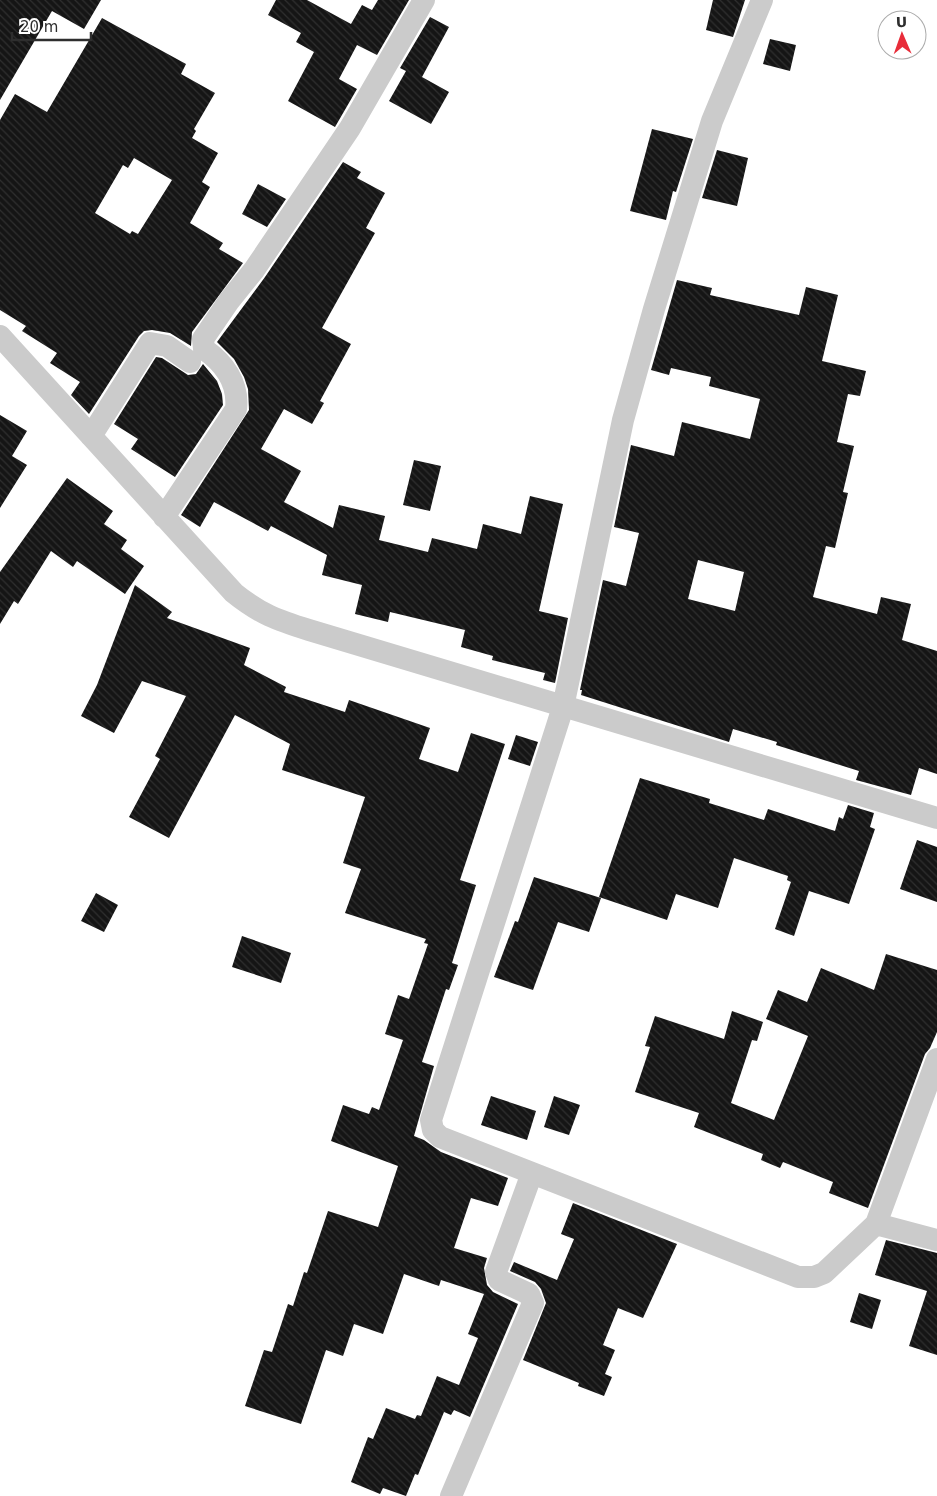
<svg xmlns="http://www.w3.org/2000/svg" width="937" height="1496" viewBox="0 0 937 1496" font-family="'DejaVu Sans',sans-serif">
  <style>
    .building { fill: url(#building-back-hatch); fill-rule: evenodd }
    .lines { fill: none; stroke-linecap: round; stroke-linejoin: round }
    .street { stroke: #cbcbcb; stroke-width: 22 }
  </style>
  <defs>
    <pattern id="building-back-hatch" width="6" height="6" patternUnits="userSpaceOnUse" patternTransform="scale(1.25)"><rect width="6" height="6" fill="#151515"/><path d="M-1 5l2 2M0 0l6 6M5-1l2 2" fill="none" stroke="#2f2f2f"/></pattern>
  </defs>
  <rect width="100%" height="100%" fill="#fff"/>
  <path class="building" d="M0,0h101l-17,29 -32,-18 -52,89z
    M276,0h31l44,24 11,-19 10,5 6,-10h31l-32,55 -20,-10 -18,34 18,10 -22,38 -47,-26 26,-49 -18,-10 5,-9 -33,-18z
    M713,0h32l-12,37 -27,-7z
    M430,17l19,10 -27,50 27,15 -18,32 -42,-23 17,-30 -6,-3z
    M102,18l84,46 -5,10 34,19 -21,36 2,2 -4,7 26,15 -16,29 8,5 -20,36 33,20 -4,6 24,14 -51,69 -1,14 -21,-13 -18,-3 -8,1 -5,5 -50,78 -18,-19 9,-13 -30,-19 7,-10 -35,-22 4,-5 -26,-16v-190l15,-26 32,18zM134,158l38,22 -34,54 -6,-3 -2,3 -35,-21 28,-48 5,3z
    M770,39l26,6 -6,26 -27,-7z
    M652,129l41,10 -17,53 -3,-1 -7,29 -36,-9z
    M717,150l31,8 -11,48 -35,-8z
    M343,162l18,10 -4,6 28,15 -19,35 9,5 -53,95 29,16 -31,57 4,2 -12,21 -28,-15 -23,40 40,22 -17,31 49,26 6,-23 46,11 -6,24 49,12 4,-14 45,11 6,-25 38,10 9,-38 33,8 -24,107 29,7 -13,65 -12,-3 2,-7 -53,-13 1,-4 -32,-9 4,-17 -75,-18 -2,10 -33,-8 7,-29 -40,-10 5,-20 -56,-29 -3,5 -54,-29 -14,25 -19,-12 68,-105 -1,-21 -4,-12 -10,-18 -17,-17 48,-65z
    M258,184l28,15 -19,28 -25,-13z
    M677,280l35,8 -2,7 89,20 7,-28 32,8 -16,66 44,10 -6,25 -12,-2 -11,48 17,4 -11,46 5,1 -13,55 -9,-2 -13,51 64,17 4,-17 30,7 -9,36 35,11v123l-18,-6 -8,27 -55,-15 3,-9 -83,-26 1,-3 -44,-13 -4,13 -148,-47 1,-5h-2l23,-110 23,6 13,-53 -25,-6 17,-82 43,11 8,-34 68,17 10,-40 -51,-13 2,-9 -40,-9 -2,7 -18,-5zM698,560l46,12 -9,39 -47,-12z
    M156,357l6,1 26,17 8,-1 7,-10 14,17 5,13 1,11 -48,72 -44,-28 7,-10 -24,-15z
    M0,415l27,16 -15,25 15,9 -27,43z
    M414,460l27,6 -11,45 -27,-6z
    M67,478l46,33 -9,13 23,16 -6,9 23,17 -19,28 -48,-33 -4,6 -22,-16 -33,53 -4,-3 -14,23v-52z
    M135,585l37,27 -5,6 83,30 -6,17 42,22 -2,5 61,20 4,-12 81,28 -11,31 39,13 13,-39 34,11 -45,136 16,5 -24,78 6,2 -9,25 -3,-1 -24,73 12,4 -20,70 10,4 17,12 67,26 -10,28 -27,-8 -17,50 33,10 -3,10 3,17 6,7 25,12 -48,113 -16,-7 -3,5 -7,-3 -26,63 -3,-1 -9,22 -23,-8 -3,6 -29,-12 17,-45 5,2 13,-31 29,11 2,-4 4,1 16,-40 22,9 19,-47 -10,-4 16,-40 -43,-14 -2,6 -35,-12 -21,60 -29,-10 -11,32 -17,-6 -25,74 -56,-18 19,-56 8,2 16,-48 5,2 11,-34 3,1 21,-62 50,16 20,-61 -67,-25 12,-36 26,9 3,-7 7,3 24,-70 -18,-6 13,-39 11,4 19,-55 -4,-1 2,-4 -81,-26 16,-44 -18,-6 22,-66 -83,-27 8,-26 -55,-29 -66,123 -40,-21 31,-58 -5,-3 31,-60 -44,-15 -28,52 -33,-17 16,-31z
    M516,735l22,7 -8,24 -22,-7z
    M640,778l70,21 -1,4 55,17 4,-11 67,22 4,-14 4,2 5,-14 26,8 -4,14 5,2 -26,75 -40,-13 -15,45 -19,-7 16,-47 -4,-2 1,-4 -54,-18 -16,50 -42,-14 -9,26 -68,-23z
    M917,840l20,7v55l-37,-13z
    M534,877l67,21 -12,34 -31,-10 -25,68 -39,-13 21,-56 3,1z
    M96,893l22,12 -14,27 -23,-11z
    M242,936l49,17 -10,30 -49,-16z
    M886,954l51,16v62l-7,16 -5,6 -57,154 -39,-15 4,-11 -50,-20 -3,6 -19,-8 2,-6 -69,-27 5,-14 -64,-21 15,-45 -5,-1 10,-30 69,23 8,-28 31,11 -6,19 -5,-1 -21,63 43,17 34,-84 -42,-17 12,-29 29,12 14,-34 53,22z
    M491,1096l45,15 -9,29 -46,-15z
    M554,1096l26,9 -11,30 -25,-8z
    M573,1203l104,41 -34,74 -25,-10 -15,37 12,5 -10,24 7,3 -8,19 -26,-10 1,-3 -56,-23 23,-57 -5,-14 -6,-7 -25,-11 4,-9 43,18 17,-41 -13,-5z
    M886,1240l51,13v102l-28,-9 18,-55 -52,-16z
    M859,1293l22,7 -9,29 -22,-7z"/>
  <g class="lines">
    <path class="street" d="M762,0l-50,121 -58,188 -31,111 -60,287 -132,413 2,10 7,7 358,140h16l10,-4 52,-49 61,-165
      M0,336l234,257c26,21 43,27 75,37l628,188
      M91,436l59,-93 17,3 23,16
      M164,517l72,-108c3,-26 -12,-46 -32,-60l-1,-10 26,-38 25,-31 96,-142 74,-128
      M876,1224l61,16
      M451,1496l82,-193 -4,-9 -30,-14 -3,-8 36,-99"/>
  </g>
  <g transform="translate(902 35) rotate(358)"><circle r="24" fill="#ffffff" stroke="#ababab"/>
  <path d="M0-4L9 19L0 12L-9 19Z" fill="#e82c39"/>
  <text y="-8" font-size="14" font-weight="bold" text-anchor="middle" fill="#2e2e2e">U</text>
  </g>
  <path d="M12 32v8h79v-8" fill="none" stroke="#2e2e2e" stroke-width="2.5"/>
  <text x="20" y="32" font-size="15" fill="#2e2e2e" stroke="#ffffff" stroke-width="4" paint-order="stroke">20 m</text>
</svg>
